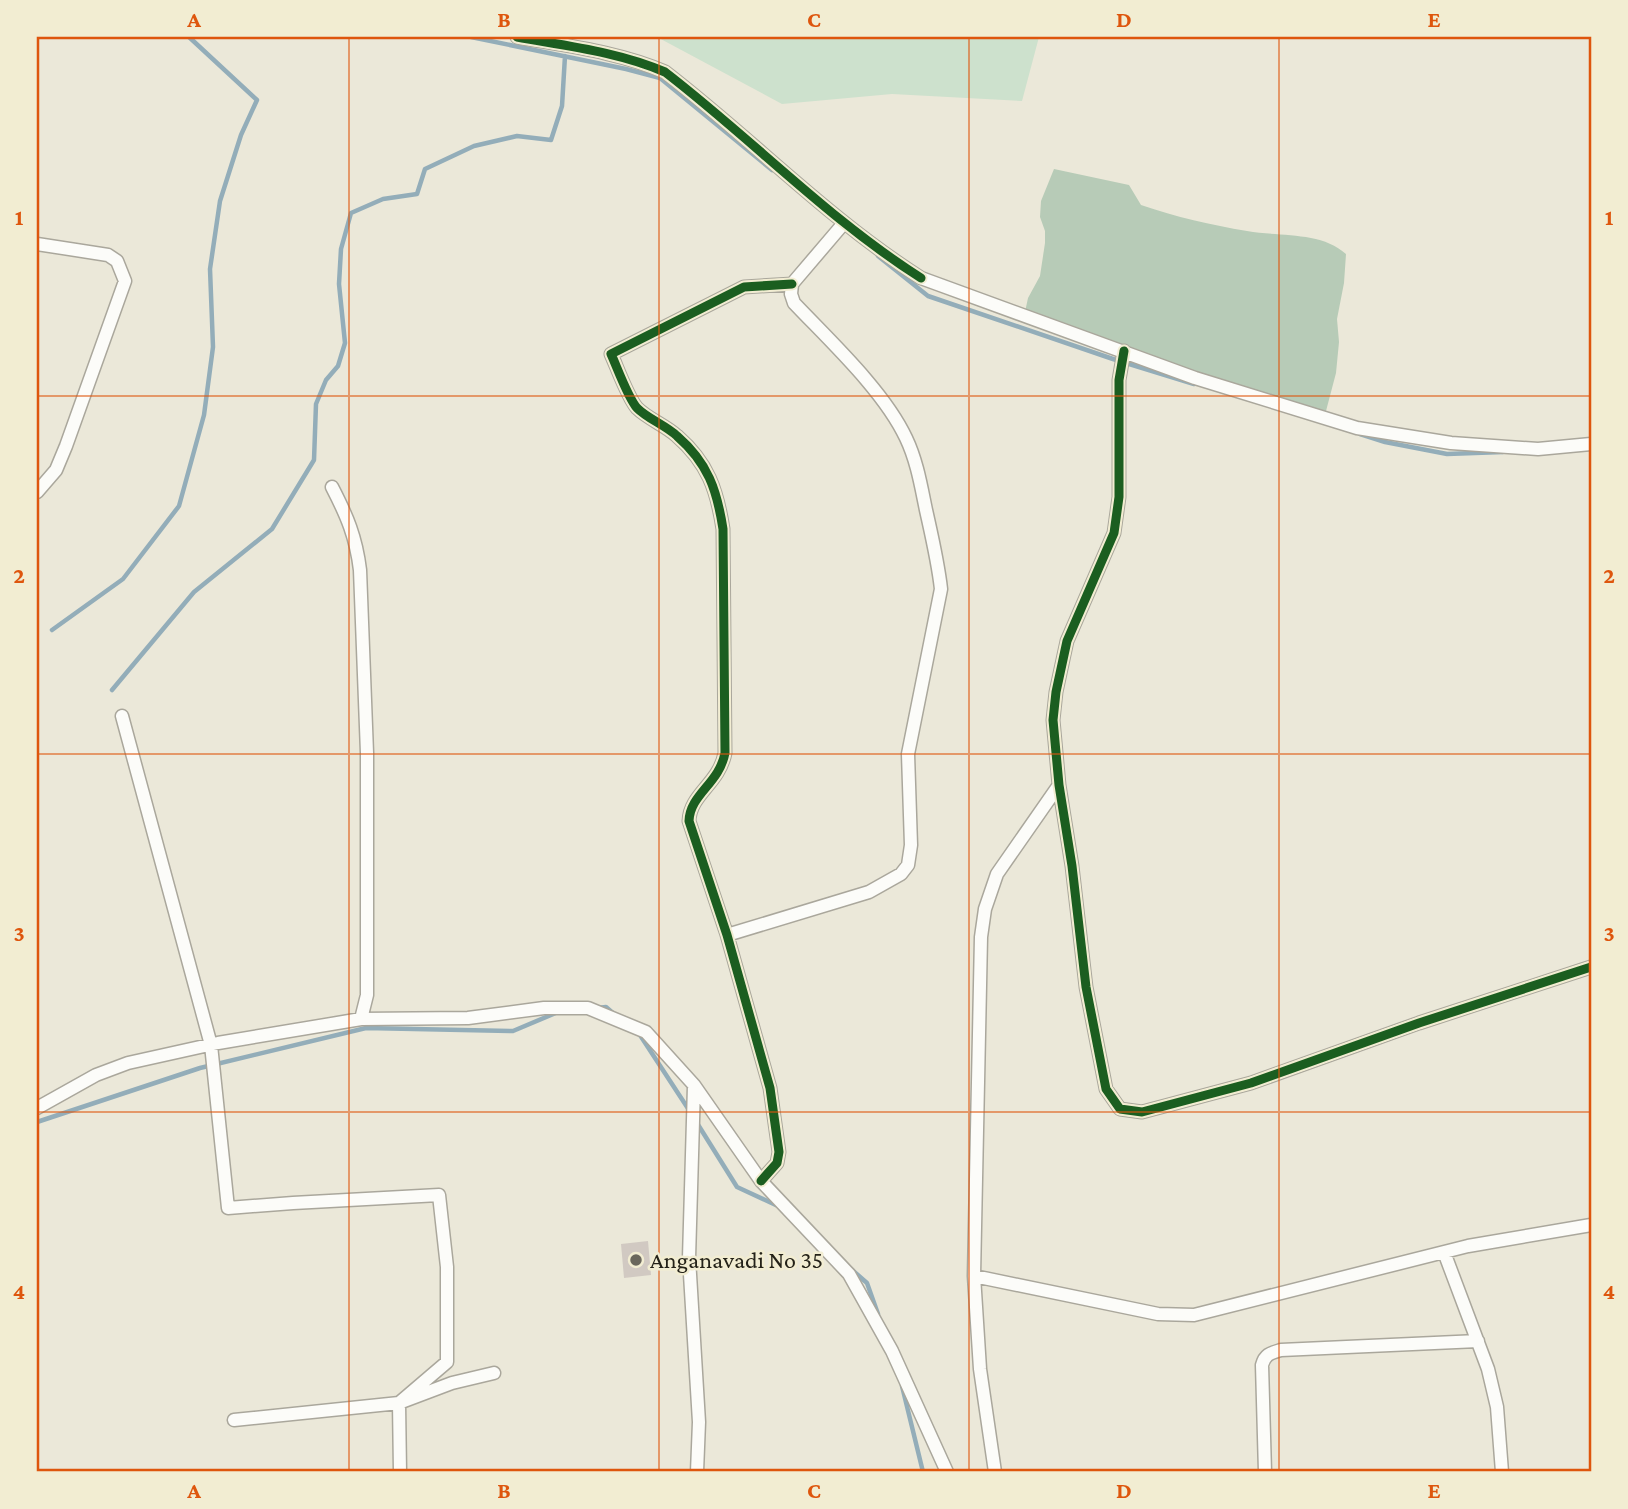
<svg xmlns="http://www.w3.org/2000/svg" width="1628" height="1509" viewBox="0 0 1628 1509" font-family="'Crimson Pro',serif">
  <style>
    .green { fill: #cde1cd }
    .forest { fill: #b7cbb7 }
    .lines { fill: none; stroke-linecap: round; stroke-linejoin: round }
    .stream { stroke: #93adb9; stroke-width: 4.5 }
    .building { fill: #d1c9c2 }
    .street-casing { stroke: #aaa79c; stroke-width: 15 }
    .street { stroke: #fcfcf9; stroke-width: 12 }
    .cycleway-casing { stroke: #f2edd2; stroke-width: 13 }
    .cycleway { stroke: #1b5e20; stroke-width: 9 }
    .grid { fill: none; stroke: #de560d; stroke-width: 2; stroke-opacity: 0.55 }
    .poi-dot { fill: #6a675c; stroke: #f2edd2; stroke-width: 2.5 }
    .labels { text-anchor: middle; stroke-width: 5; stroke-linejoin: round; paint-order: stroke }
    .poi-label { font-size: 24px; fill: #242218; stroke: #f2edd2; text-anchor: start }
    .neatline { fill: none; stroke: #de560d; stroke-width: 2.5 }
    .grid-label { font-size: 23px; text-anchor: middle; font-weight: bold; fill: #de560d }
  </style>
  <rect width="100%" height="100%" fill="#ebe8d9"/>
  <path class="green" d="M657,37h382l-17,64 -130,-7 -110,10z"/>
  <path class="forest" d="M1054,169l75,16 12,20c35,12 70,20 106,26 32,6 74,0 99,23l-2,29 -7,36 2,23 -3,31 -10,38 -19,-2 -89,-29 -193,-68 3,-14 12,-22 5,-33v-12l-5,-14 1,-16z"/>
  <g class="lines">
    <path class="stream" d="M471,37l155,32 34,9 112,92
      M878,256l50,40 185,63 81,25
      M1360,434l25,8 62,12 56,-2
      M52,630l71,-51 56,-73 25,-91 9,-68 -3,-78 10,-68 21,-66 16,-35 -68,-63
      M112,690l82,-98 78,-63 42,-69 2,-56 10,-24 12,-14 7,-23 -6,-59 2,-35 10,-36 32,-14 34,-5 8,-25 49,-23 43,-10 34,4 11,-34 3,-50
      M597,1008l9,-1 8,7
      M638,1032l51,78
      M37,1122l163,-54 166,-40 147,3 45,-19
      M697,1123l40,64 41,19
      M851,1269l16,14 11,31
      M902,1386l21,86"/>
  </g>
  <path class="building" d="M648,1241l3,34 -27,3 -3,-34z"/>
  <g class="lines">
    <defs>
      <path id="street" d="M517,37c50,9 102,15 148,35 87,67 163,147 256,206l274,100 162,50 94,15 87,6 53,-5
        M37,244l71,11 9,6 8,20 -59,165 -10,24 -19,22
        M1124,351l-5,29v117l-5,36 -47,108 -11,51 -3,28 6,65 13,81 14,121 20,102 14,20 22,3 109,-29 168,-60 172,-56
        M122,716l89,329 17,163 65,-5 146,-8 8,72v95l-48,41 1,69
        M727,935l142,-43 32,-18 7,-9 3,-20 -3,-91 33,-165c-3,-27 -9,-52 -15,-79 -5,-24 -9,-49 -20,-72 -22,-47 -76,-97 -112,-135l-3,-9 1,-10 52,-61
        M361,1019l107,-1 76,-10h44l58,24 48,53 67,96 88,93 43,77 55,121
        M694,1086l-5,172 10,164 -2,50
        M37,1108l59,-33 32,-12 90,-20 143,-24 6,-24v-242l-7,-183c-4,-33 -13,-54 -28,-83
        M761,1181l16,-18 2,-11 -9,-64 -43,-153 -38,-114c1,-27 30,-37 36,-68l-2,-224c-6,-39 -15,-66 -46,-93 -12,-11 -29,-17 -40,-28 -9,-10 -20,-41 -26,-54l133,-67 48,-3
        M1444,1252l44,117 9,38 5,65
        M974,1276l184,38 36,1 274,-69 123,-21
        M234,1420l165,-17 53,-20 42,-10
        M995,1472l-15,-103 -6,-93 7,-339 4,-28 12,-35 62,-89
        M1265,1472l-3,-107c3,-11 9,-12 19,-15l197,-9"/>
    </defs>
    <use href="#street" class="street-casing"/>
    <use href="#street" class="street"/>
    <defs>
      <path id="cycleway" d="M517,37c50,9 102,15 148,35 87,67 163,147 256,206
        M1124,351l-5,29v117l-5,36 -47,108 -11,51 -3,28 6,65 13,81 14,121 20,102 14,20 22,3 109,-29 168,-60 172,-56
        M761,1181l16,-18 2,-11 -9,-64 -43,-153 -38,-114c1,-27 30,-37 36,-68l-2,-224c-6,-39 -15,-66 -46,-93 -12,-11 -29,-17 -40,-28 -9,-10 -20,-41 -26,-54l133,-67 48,-3"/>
    </defs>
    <use href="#cycleway" class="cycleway-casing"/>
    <use href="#cycleway" class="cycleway"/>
  </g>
  <path class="grid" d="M349,37v1435M659,37v1435M969,37v1435M1279,37v1435M37,396h1554M37,754h1554M37,1112h1554"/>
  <circle class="poi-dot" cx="636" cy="1260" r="7"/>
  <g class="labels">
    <g class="poi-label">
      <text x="650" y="1268">Anganavadi No 35</text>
    </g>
  </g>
  <rect width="1628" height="1509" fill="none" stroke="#f2edd2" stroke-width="77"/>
  <rect x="38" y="38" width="1552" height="1432" class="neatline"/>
  <g class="grid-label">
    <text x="194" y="27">A</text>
    <text x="504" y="27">B</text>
    <text x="814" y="27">C</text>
    <text x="1124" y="27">D</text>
    <text x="1434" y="27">E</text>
    <text x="19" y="225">1</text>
    <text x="1609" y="225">1</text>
    <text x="19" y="583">2</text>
    <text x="1609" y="583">2</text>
    <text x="19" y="941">3</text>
    <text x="1609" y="941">3</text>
    <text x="19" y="1299">4</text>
    <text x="1609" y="1299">4</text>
    <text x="194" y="1498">A</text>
    <text x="504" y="1498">B</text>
    <text x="814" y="1498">C</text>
    <text x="1124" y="1498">D</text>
    <text x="1434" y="1498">E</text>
  </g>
</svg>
